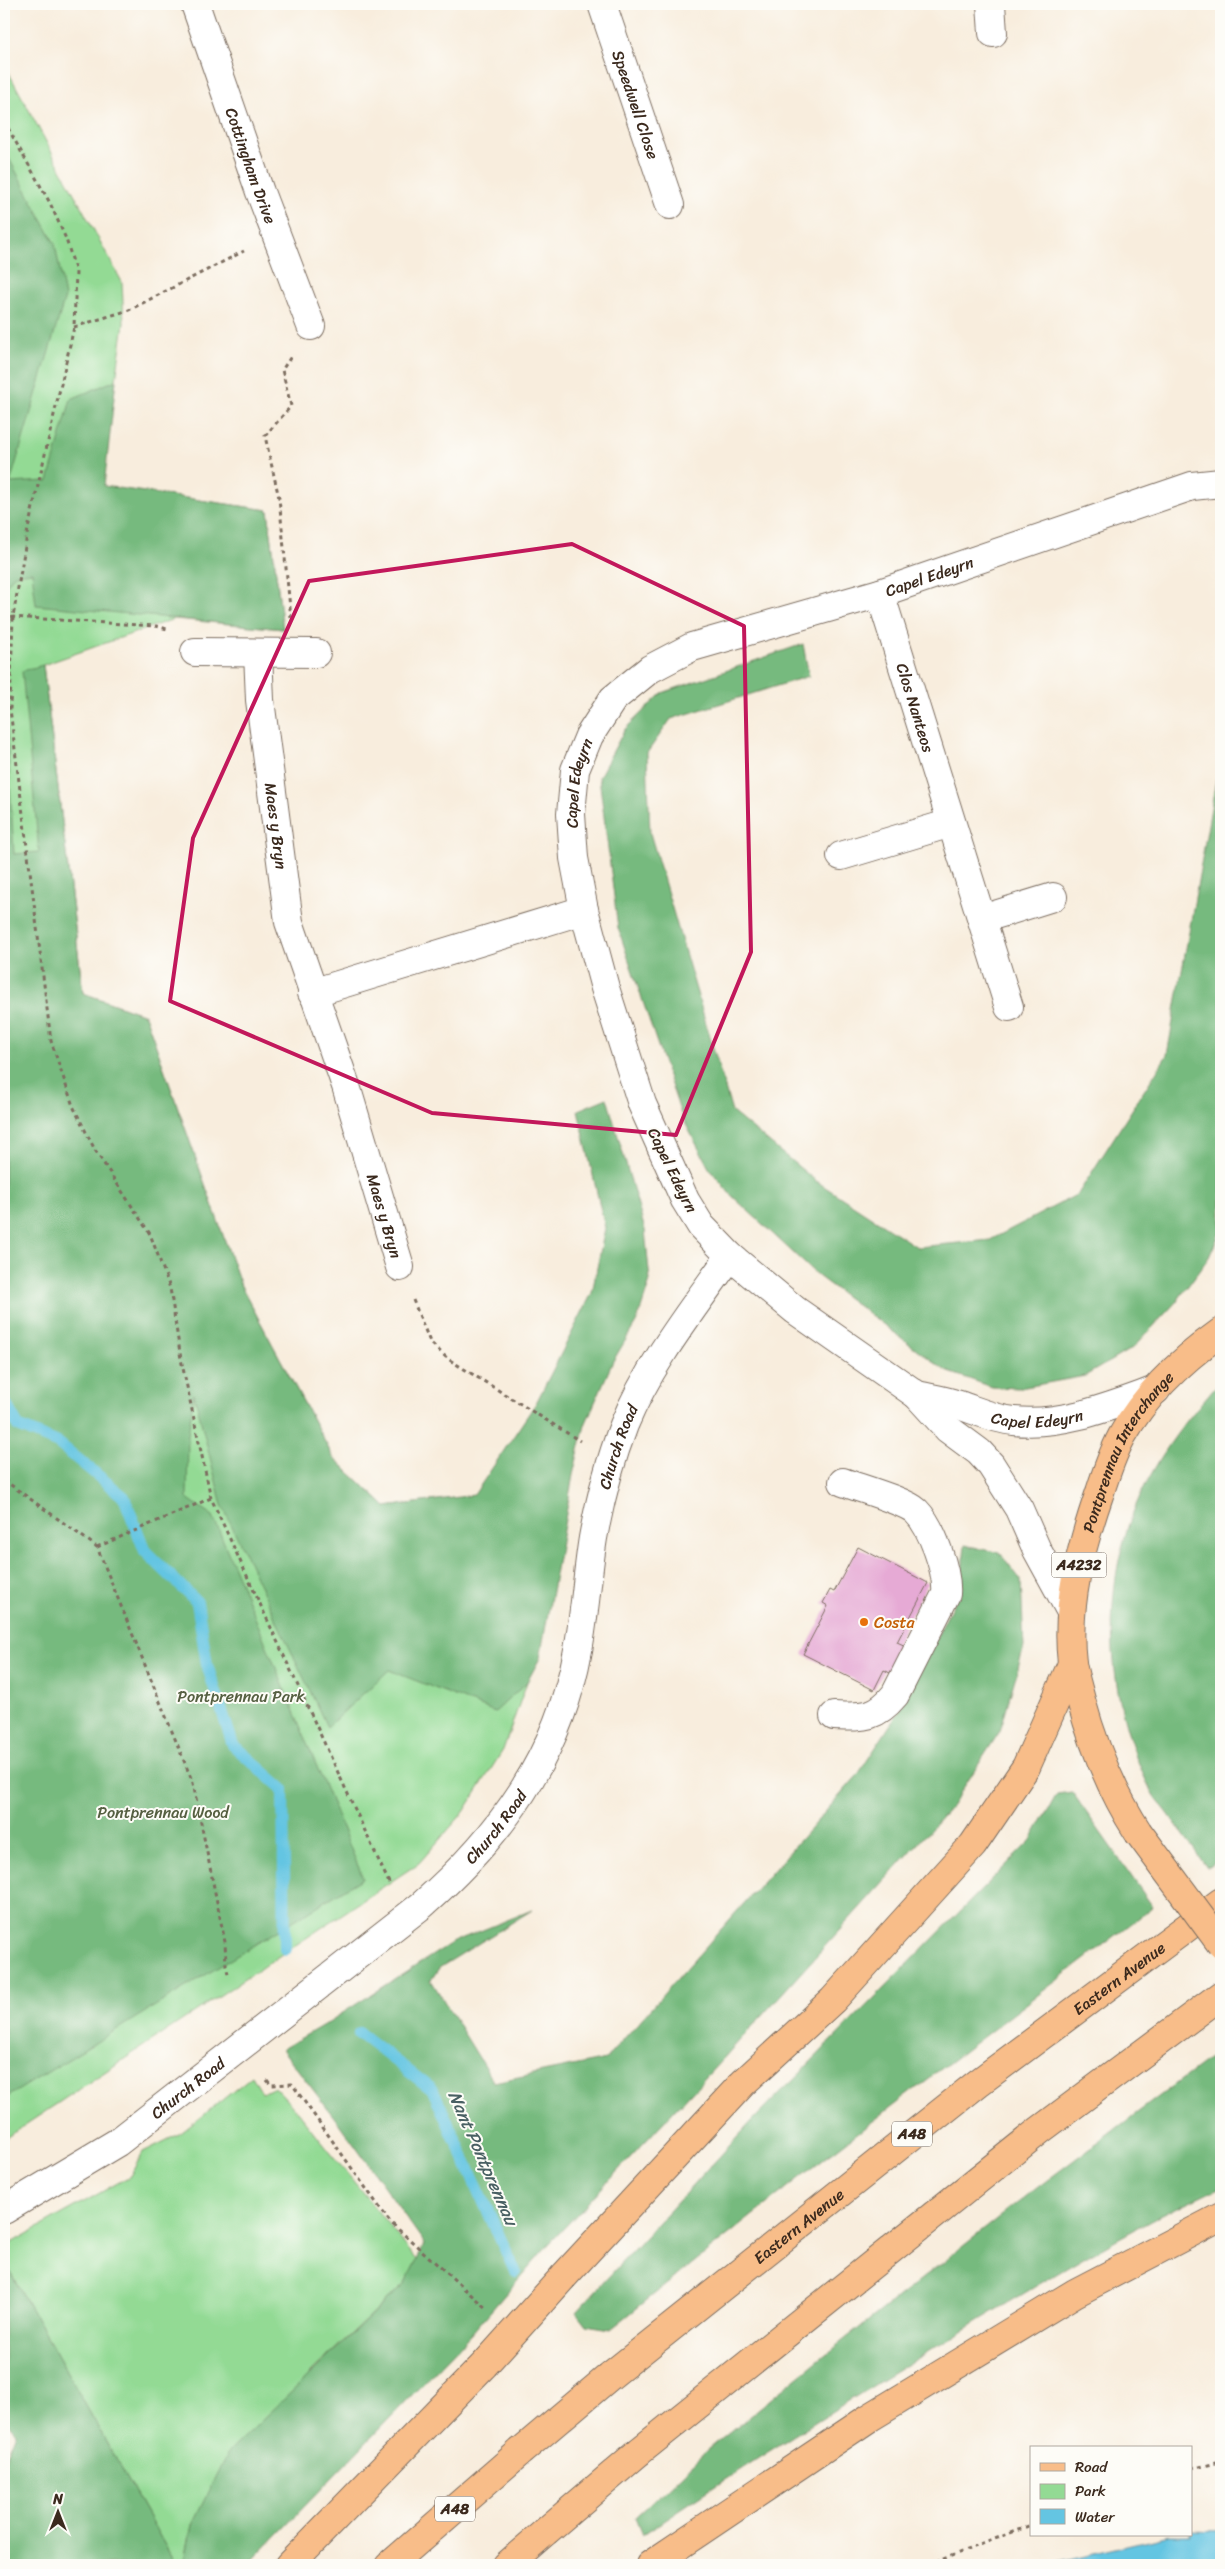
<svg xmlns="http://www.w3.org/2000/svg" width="1225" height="2569" viewBox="0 0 1225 2569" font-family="Sriracha,sans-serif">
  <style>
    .green { fill: #93da94; stroke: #678259 }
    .forest { fill: #76ba7e; stroke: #58724e }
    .water { fill: #64c5e2; stroke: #507880 }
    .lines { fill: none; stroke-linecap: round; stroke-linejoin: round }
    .stream { stroke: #64c5e2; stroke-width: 12 }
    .building { fill: #e6aad5 }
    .minor-casing { stroke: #7d6e61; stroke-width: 30 }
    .major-casing { stroke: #7d6e61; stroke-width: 30 }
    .highway-casing { stroke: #7d6e61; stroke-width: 30 }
    .path { stroke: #7d6e61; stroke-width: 3; stroke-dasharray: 4 4; stroke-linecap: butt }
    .minor { stroke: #fff; stroke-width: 28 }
    .major { stroke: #f8bd89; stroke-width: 28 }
    .highway { stroke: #f8bd89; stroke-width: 28 }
    .major-bridge-casing { stroke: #7d6e61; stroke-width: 30; stroke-linecap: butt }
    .highway-bridge-casing { stroke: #7d6e61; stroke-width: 30; stroke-linecap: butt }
    .major-bridge { stroke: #f8bd89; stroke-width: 28 }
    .highway-bridge { stroke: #f8bd89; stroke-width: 28 }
    .marked { fill: none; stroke: #c2185b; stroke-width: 4; stroke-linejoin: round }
    .food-dot { fill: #e8710a; stroke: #fdfcf7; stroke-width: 2 }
    .labels { text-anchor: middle; stroke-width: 4; stroke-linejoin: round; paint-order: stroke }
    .shield { fill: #fdfcf7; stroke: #75695f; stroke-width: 1 }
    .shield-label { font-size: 15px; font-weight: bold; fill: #3b2a1e }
    .street-label { font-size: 16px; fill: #3b2a1e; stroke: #fdfcf7 }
    .food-label { font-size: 16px; fill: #c56008; stroke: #fdfcf7; text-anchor: start }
    .park-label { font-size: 16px; fill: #555f41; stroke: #fdfcf7 }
    .water-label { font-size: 18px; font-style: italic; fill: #496063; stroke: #fdfcf7 }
  </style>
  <rect width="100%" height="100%" fill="#fdfcf7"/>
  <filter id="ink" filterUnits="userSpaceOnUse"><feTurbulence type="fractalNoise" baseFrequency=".02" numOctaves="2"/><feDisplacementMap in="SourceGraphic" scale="10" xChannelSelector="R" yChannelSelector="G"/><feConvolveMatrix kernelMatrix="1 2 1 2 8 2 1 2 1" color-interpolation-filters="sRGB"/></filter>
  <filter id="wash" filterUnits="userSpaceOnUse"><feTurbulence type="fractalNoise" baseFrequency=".0096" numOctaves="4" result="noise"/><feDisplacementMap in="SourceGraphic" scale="20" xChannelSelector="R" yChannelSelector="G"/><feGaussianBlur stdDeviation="1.12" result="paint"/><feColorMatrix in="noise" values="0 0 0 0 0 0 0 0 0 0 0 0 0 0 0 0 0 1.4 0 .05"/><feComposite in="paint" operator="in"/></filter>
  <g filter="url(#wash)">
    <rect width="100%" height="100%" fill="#f8eddd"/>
    <path class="green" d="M4,64l118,218 2,41 -23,163 167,24 15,119 -109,-10 -131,46 40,328 62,22 96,271 92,171 53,50 77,-10 64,185 -24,68 -39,62 -45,51 -415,276z
      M252,2076l10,17 13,-6 17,18 125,155 -12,23 -95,90 -118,152 -8,40h-8l-172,-304v-14l126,-71 13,-24 38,-19z"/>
    <path class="forest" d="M4,149l51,95 10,53 -55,186 38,-2 23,-82 45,-19 -12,106 164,24 15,119 -247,-24 -4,-33 -17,2 -11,14z
      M803,644l6,32 -138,43 -24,34 3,80 82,279 84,69 101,66 73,-7 88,-46 89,-139 54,-303v478l-12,27 -32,44 -43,46 -49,29 -65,12 -28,-1 -46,-16 -128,-95 -88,-82 -21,-26 -27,-51 -64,-189 -19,-151 26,-48 37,-36z
      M43,665l40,328 62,22 96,271 92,171 53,50 88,-12 62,-92 56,-110 13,-65 -27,-118 29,-12 38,132 5,51 -13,40 -24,40 -28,64 -12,50 -33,183 -13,24 -32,30 -106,-42 -62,57 -105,-222 -28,-111 -6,41 -1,63 26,18 150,362 -359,221v-1418l10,173 25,-2 -17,-181z
      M1221,1380v478l-14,10c-13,-19 -26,-37 -40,-56 -5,-7 -12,-13 -16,-21 -49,-100 -55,-222 2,-320 19,-34 43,-62 68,-91z
      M965,1545l35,8 21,27 3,67 -24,84 -49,76 -230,254 -174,185 -77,89 -222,230h-64l8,-40 35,-71 178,-171 20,-39 -85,-119 -58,-76 45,-26 126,-81 79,-32 -93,58 -8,12 63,102 112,-23 251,-283 45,-69 58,-117z
      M1072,1792l81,115 -340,260 -202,162 -25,-4 -10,-13 179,-194 276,-278 26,-46z
      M1221,2050v136c-95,44 -184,99 -273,154 -104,63 -206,127 -306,195l-7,-17 74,-69 112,-91 217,-171z
      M4,2261l172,304h-172v-103l12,-29 -12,-14z"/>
    <path class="water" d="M1191,2530l30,1v34h-178l127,-30h21z"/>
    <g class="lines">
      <path class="stream" d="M4,1401l14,25 40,17 66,54 21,54 52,51 10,63 26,80 50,44 2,160
        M359,2033l74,57 82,181"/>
    </g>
    <g id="blocks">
      <path class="building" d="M858,1547l70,36 -31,59 11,5 -14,28 -10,-5 -10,20 -71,-36 25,-48 -5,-3 7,-13 4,2z"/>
    </g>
  </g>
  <g filter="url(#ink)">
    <use href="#blocks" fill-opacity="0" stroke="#7d6e61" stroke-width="1"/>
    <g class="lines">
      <defs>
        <g id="minor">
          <path id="s1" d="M195,4l65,188 51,134"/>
          <path id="s2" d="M602,4l68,201"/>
          <path d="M991,4l2,29"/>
          <path id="s3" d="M880,593l129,414"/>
          <path d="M195,652l121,1"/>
          <path id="s4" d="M258,653l2,47 29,222 57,164 54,181"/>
          <path d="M841,856l110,-33"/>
          <path d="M982,919l71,-22"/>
          <path d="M312,993l272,-83"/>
          <path id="s5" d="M917,1395c14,3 28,5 42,10 18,6 35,14 55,16 49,5 97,-15 142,-31"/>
          <path id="s6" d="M1071,1612l-34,-62 -18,-41 -28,-44 -12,-13 -31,-23 -31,-34 -122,-85 -65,-54 -29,-30 -16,-26 -43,-96 -37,-116 -21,-78 -10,-52 -3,-44 4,-44 14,-34 24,-37 37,-30 42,-22 188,-54 312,-107 29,-3"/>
          <path d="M834,1716c29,1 41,3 61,-21l51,-101c2,-22 -14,-67 -30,-83 -11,-10 -57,-23 -73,-29"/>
          <path id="s7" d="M4,2210l114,-68 304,-237c79,-69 137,-149 156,-255 7,-37 9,-75 15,-112 7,-38 17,-77 31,-113 25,-61 68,-115 106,-169"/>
        </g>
        <g id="major">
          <path id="s8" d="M1138,1832c-27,-42 -44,-84 -57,-132 -3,-12 -7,-24 -9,-37 -7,-58 9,-116 28,-171 6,-19 13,-39 22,-56 23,-41 61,-77 99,-104"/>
        </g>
        <g id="highway">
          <path d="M564,2276l179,-193 90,-83 140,-155 53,-78 46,-103"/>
          <path id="s9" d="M610,2376l368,-293 243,-181"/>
          <path d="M640,2451l400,-321 181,-135"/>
          <path d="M289,2565l195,-200"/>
          <path d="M390,2565l130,-113"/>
          <path d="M507,2565l38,-33"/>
          <path d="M650,2565l219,-147 206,-125 146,-76"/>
        </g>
      </defs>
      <use href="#minor" class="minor-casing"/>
      <use href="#major" class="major-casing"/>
      <use href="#highway" class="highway-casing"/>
      <path class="path" d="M4,121l46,82 16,36 10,33 -2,55 -46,202 -15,88 -3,92 41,332 22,65 22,44 55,84 20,54 11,71 30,139 179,387
        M74,327l55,-17 115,-59
        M291,618l-12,-120 -14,-62 26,-30 -9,-36 10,-15
        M4,621l9,-4 143,9 11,3
        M413,1300l17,42 18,17 132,82
        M4,1480l93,67 96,236 32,159 1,23 3,13
        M97,1547l114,-49
        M267,2080l4,5 21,-1 98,138 97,87
        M1191,2468l30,-7
        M928,2565l103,-40"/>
      <use href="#minor" class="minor"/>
      <use href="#major" class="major"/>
      <use href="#highway" class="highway"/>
      <defs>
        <path id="major-bridge" d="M1138,1832l83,112"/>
        <path id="highway-bridge" d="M484,2365l80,-89
          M520,2452l90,-76
          M545,2532l95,-81"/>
      </defs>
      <use href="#major-bridge" class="major-bridge-casing"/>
      <use href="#highway-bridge" class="highway-bridge-casing"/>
      <use href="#major-bridge" class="major-bridge"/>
      <use href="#highway-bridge" class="highway-bridge"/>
    </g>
  </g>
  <path class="marked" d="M572,544l172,82 7,326 -75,183 -244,-22 -262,-112 23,-163 116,-257z"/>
  <circle class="food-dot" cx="864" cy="1622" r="5"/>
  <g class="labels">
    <g class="shield">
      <rect x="1051.5" y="1552.5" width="55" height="25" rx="4"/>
      <rect x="892" y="2121.5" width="40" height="25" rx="4"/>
      <rect x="435" y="2496.5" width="40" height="25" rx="4"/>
    </g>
    <g class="shield-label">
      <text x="1079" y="1570">A4232</text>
      <text x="912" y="2139">A48</text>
      <text x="455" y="2514">A48</text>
    </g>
    <g class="street-label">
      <text dy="6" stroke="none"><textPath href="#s2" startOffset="106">Speedwell Close</textPath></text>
      <text dy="6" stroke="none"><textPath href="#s1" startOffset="171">Cottingham Drive</textPath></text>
      <text dy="6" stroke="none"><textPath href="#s6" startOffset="1448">Capel Edeyrn</textPath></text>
      <text dy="6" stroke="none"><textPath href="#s3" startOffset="120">Clos Nanteos</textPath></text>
      <text dy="6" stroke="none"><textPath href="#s6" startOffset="1012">Capel Edeyrn</textPath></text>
      <text dy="6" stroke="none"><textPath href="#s4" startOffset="174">Maes y Bryn</textPath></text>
      <text transform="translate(673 1170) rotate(64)" y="6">Capel Edeyrn</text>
      <text dy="6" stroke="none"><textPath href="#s4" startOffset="580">Maes y Bryn</textPath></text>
      <text dy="6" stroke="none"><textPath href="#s5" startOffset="124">Capel Edeyrn</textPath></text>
      <text dy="6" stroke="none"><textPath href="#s7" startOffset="1031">Church Road</textPath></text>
      <text dy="6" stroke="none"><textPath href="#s8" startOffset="406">Pontprennau Interchange</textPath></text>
      <text dy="6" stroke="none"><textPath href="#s7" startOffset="626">Church Road</textPath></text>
      <text dy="6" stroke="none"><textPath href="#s9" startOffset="646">Eastern Avenue</textPath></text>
      <text dy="6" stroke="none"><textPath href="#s7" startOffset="221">Church Road</textPath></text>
      <text dy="6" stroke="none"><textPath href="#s9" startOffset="241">Eastern Avenue</textPath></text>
    </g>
    <g class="food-label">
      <text x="874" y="1628">Costa</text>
    </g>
    <g class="park-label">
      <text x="241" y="1702">Pontprennau Park</text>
      <text x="163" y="1818">Pontprennau Wood</text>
    </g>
    <g class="water-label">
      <text transform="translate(483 2158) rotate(66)" y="6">Nant Pontprennau</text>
    </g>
  </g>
  <rect width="1225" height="2569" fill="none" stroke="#fdfcf7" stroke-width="20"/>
  <rect x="1030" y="2446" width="162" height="90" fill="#fdfcf7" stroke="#afa8a0"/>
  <rect x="1040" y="2463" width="25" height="8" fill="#f8bd89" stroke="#afa8a0"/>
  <text x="1075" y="2472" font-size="15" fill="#3b2a1e">Road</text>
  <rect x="1040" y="2484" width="25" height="15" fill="#93da94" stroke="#afa8a0"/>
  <text x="1075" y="2496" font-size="15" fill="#3b2a1e">Park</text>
  <rect x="1040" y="2509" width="25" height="15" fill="#64c5e2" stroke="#afa8a0"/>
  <text x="1075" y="2522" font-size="15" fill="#3b2a1e">Water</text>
  <g transform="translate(58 2512)" stroke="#fdfcf7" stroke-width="4" paint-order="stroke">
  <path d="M0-4L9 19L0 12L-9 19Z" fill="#3b2a1e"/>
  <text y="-8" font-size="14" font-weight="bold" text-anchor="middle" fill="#3b2a1e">N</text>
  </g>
</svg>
